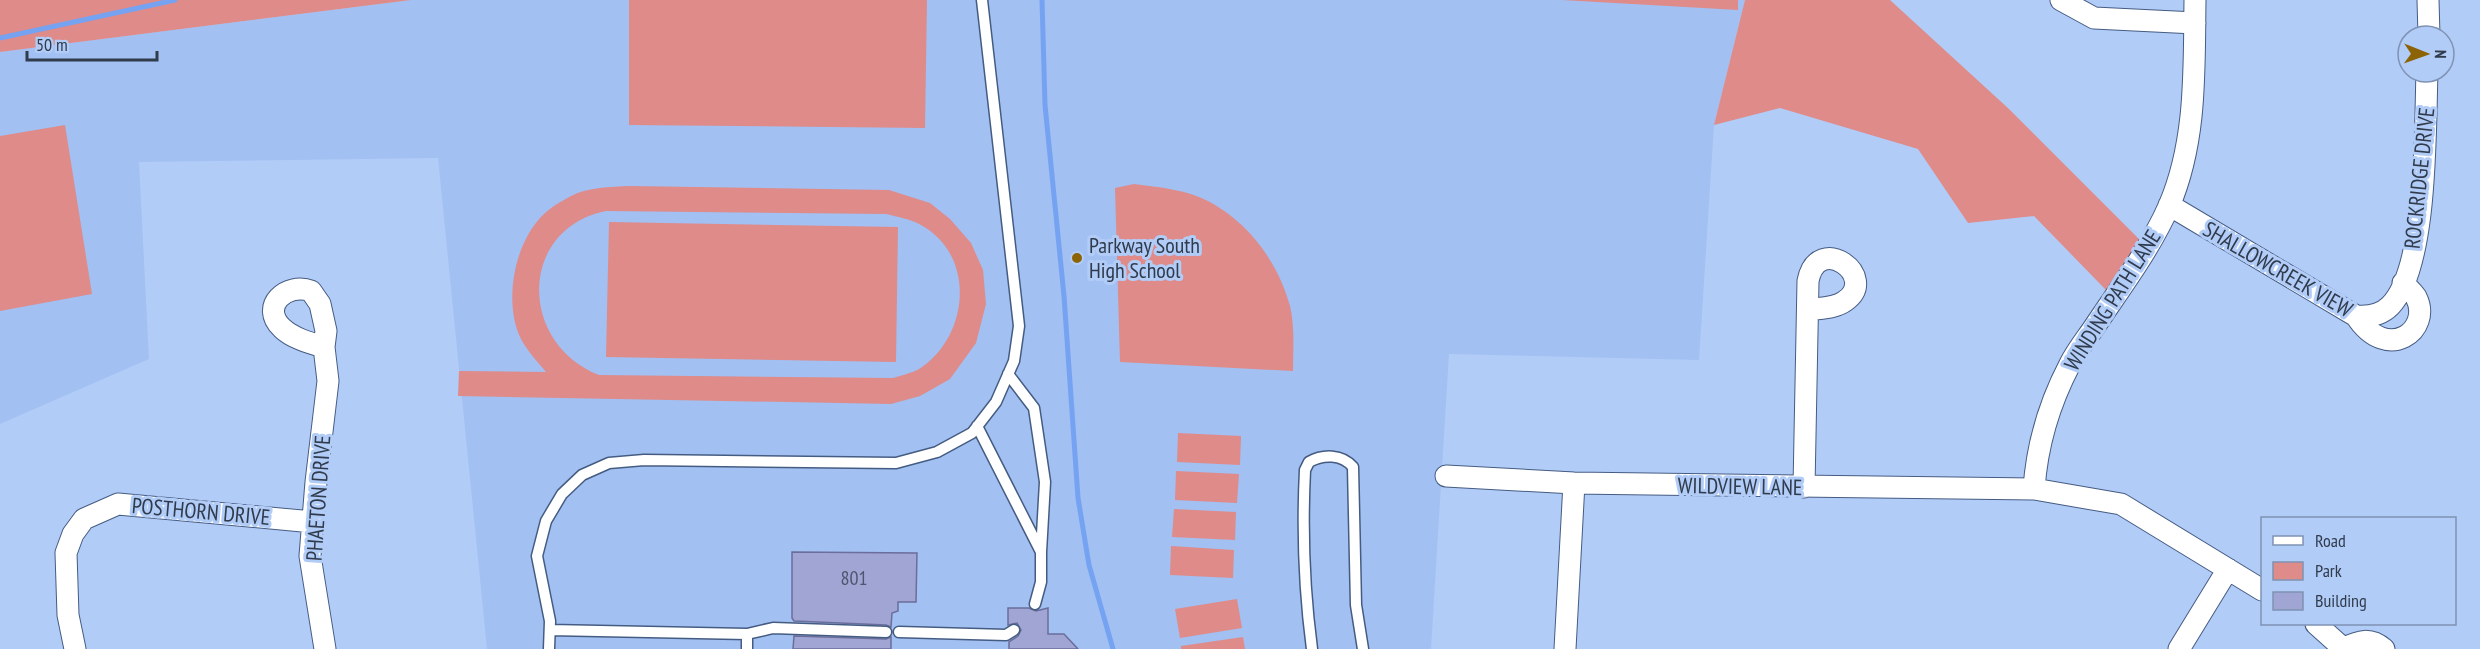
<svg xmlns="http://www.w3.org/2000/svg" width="2480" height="649" viewBox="0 0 2480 649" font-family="'PT Sans Narrow',sans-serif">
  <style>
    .built { fill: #a2c0f2 }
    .green { fill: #de8b8a; fill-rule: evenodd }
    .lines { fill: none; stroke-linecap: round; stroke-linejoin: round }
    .stream { stroke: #75a3f2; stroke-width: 5 }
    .building { fill: #a1a5d4; stroke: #6b6e9a; stroke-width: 1.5 }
    .service-casing { stroke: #455c82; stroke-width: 13 }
    .minor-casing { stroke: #455c82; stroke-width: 23 }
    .service { stroke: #fff; stroke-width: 10 }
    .minor { stroke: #fff; stroke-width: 21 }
    .poi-dot { fill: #8c6405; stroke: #b2ccf8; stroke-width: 2 }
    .labels { text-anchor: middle; stroke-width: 6; stroke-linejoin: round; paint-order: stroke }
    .number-label { font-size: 20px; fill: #4c566e }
    .street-label { font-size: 22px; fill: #303b4c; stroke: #b2ccf8 }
    .poi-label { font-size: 22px; fill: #303b4c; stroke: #b2ccf8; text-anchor: start }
  </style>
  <rect width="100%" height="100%" fill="#b2ccf8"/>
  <path class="built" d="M411,0h1334l-31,125 -15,235 -250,-6 -18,295h-944l-49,-491 -299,4 10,197 -149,65v-372z"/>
  <path class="green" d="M0,0h411l-411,52z
    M629,0h298l-2,128 -296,-3z
    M1562,0h176v10z
    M1745,0h145l119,109 132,132 -35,49 -72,-74 -66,7 -50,-74 -138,-41 -66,17z
    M65,125l27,169 -92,17v-175z
    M1134,184c25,3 54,6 76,18 40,22 68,61 80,104 5,21 3,44 3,65l-173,-9 -5,-174z
    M630,186l259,4 41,13 20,16 21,24 12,27 3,34 -10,39 -26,36 -30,17 -29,8 -433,-8 1,-25 87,1c-9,-11 -18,-20 -25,-33 -18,-36 -7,-97 23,-125 7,-7 18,-13 27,-18 17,-9 40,-9 59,-10zM606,211l280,3c12,3 25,5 35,11 56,31 48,112 -2,144 -7,4 -17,6 -26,9l-294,-3c-81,-32 -81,-146 7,-164z
    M609,222l289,5 -2,135 -290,-5z
    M1178,433l63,3 -1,29 -63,-3z
    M1176,471l63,3 -2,29 -62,-3z
    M1174,509l62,3 -1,28 -63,-3z
    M1171,546l63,4 -1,28 -63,-3z
    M1237,599l5,29 -62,10 -5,-29z
    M1243,637l2,12h-64v-3z"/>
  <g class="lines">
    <path class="stream" d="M1042,0l3,105 19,191 14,202 11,67 24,84
      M0,38l175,-38"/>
  </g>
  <path class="building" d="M792,552l125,1 -1,49h-18v9l-6,2 -1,14 -5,-2 -92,-4 -2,-3z
    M1008,608h21l7,3 12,-3v26h16l14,15h-69v-7l9,-6 3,-6 -4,-7 -9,2z
    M794,636l92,3 5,-2v12h-98z"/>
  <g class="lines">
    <defs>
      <path id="service" d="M977,426l64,126 4,-70 -11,-74 -26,-34
        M1035,604l6,-22v-30
        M550,630l197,4v15
        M899,632l107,3 8,-5
        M747,634l26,-6 113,4
        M549,649l1,-28 -13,-65 9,-35 16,-27 20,-19 27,-12 35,-3 252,3 41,-11 35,-19 24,-31 18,-41 5,-35 -37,-326
        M1312,649c-8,-60 -10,-119 -7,-179l4,-8c14,-8 33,-8 44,5l3,138 7,44"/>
      <path id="minor" d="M2061,0l33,18 101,5
        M2195,0c-1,69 2,141 -26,206 -19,43 -48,81 -74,120 -8,12 -18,24 -25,38 -21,40 -33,80 -36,125l87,15 141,86
        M2428,0l1,36
        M2169,205l187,111c12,1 25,-1 34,-10 38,-38 35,-180 37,-234
        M2356,316c31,48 77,14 60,-19 -3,-5 -9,-10 -13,-14
        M324,347c-14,-4 -32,-9 -42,-19 -23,-22 5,-46 29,-37l9,13 6,27 -2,16 4,34 -12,101 -6,74 15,93
        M1446,476l128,7 460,6
        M1804,487l4,-206c10,-50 72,-4 37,20 -9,7 -25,7 -37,9
        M2316,624l28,25
        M2344,648c15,-7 26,-11 40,1
        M75,649l-7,-34 -2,-62 7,-19 11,-15 34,-15 195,18
        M1565,649l9,-166
        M2179,649l49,-80"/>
    </defs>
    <use href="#service" class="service-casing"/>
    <use href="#minor" class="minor-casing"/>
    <use href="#service" class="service"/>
    <use href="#minor" class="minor"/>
  </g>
  <circle class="poi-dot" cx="1077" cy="258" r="6"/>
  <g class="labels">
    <g class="number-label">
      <text x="854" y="585">801</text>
    </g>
    <g class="street-label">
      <text transform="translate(2419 178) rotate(-84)" y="8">ROCKRIDGE DRIVE</text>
      <text transform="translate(2278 269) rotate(30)" y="8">SHALLOWCREEK VIEW</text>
      <text transform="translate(2112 300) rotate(-58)" y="8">WINDING PATH LANE</text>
      <text transform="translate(1740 486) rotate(1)" y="8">WILDVIEW LANE</text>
      <text transform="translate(318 498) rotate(-86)" y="8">PHAETON DRIVE</text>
      <text transform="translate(201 511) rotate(5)" y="8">POSTHORN DRIVE</text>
    </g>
    <g class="poi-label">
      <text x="1089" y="253">Parkway South<tspan x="1089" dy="25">High School</tspan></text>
    </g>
  </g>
  <rect x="2261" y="517" width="195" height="108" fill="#b2ccf8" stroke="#7e92b3" stroke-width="1.5"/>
  <rect x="2273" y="536" width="30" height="9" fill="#ffffff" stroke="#7e92b3" stroke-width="1.5"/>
  <text x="2315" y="547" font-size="18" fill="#303b4c">Road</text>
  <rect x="2273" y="562" width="30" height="18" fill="#de8b8a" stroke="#7e92b3" stroke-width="1.5"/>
  <text x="2315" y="577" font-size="18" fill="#303b4c">Park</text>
  <rect x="2273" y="592" width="30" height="18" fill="#a1a5d4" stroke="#7e92b3" stroke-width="1.5"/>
  <text x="2315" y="607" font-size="18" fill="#303b4c">Building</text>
  <g transform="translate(2426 54) rotate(91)"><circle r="28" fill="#b2ccf8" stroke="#7e92b3" stroke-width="1.5"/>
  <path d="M0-4.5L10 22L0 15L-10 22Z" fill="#8c6405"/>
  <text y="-9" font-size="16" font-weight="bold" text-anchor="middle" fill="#303b4c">N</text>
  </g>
  <path d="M27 51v9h130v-9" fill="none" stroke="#303b4c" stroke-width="3"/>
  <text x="36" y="51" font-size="18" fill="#303b4c" stroke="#b2ccf8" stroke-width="4.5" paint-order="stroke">50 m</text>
</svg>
